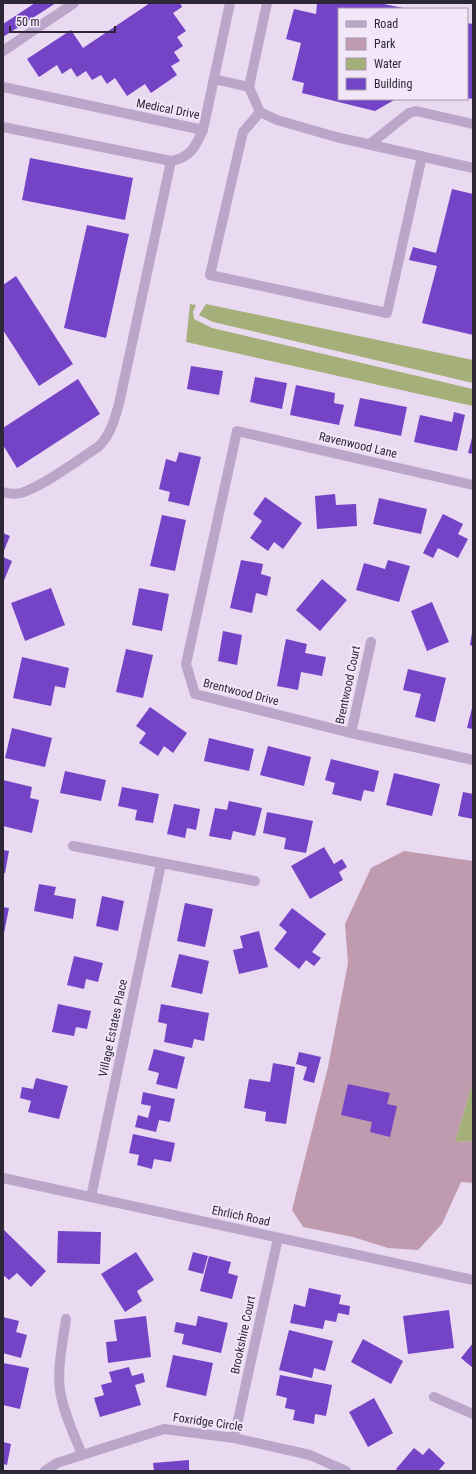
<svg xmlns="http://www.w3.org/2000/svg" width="476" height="1474" viewBox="0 0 476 1474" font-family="'Roboto Condensed',sans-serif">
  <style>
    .green { fill: #c09aae }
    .water { fill: #a5af79 }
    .building { fill: #7543c6 }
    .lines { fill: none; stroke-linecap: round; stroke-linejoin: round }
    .minor { stroke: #bba6c9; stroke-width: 10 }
    .labels { text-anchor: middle; stroke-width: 4; stroke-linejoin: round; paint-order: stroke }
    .street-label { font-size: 12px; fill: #2d2735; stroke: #f3e6f9 }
  </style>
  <rect width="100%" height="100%" fill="#eadaf1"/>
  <path class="green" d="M404,851l69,10v220l-18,61 18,-1v42l-12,-1 -19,42 -24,26 -30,-2 -35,-11 -50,-10 -11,-17 36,-143 20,-104 -3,-39 26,-56z"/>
  <path class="water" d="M190,304l6,1 -3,7 1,7 18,9 261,61v17l-287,-64z
    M206,304l267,56v23l-260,-61 -14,-7z
    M473,1081v60l-18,1z"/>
  <path class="building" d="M35,3h21l-53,34v-13z
    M150,3h30l2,4 -9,6 13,18 -9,6 6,9 -9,6 6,9 -9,5 6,9 -26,18 -6,-9 -18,12 -12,-18 -8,6 -6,-9 -9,5 -6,-9 -9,6 -6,-9 -9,6 -5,-9 -18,12 -12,-18 44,-29 12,18z
    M317,3h62l24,5 -64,1v90h57l-21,12 -73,-18 2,-10 -12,-3 9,-37 -15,-4 8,-30 22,5z
    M467,23l6,1v75l-6,-1z
    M30,158l103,20 -8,42 -103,-20z
    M452,189l21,5v141l-51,-12 15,-57 -28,-6 4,-13 23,6z
    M87,225l42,9 -23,104 -42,-10z
    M16,276l57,88 -34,22 -36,-56v-45z
    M191,366l32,5 -4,24 -32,-6z
    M255,377l32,6 -5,26 -32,-7z
    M78,379l22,35 -83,54 -14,-23v-17z
    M296,385l39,8 -1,10 10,2 -5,20 -49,-10z
    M360,398l47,9 -6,29 -47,-10z
    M454,412l11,3 -8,36 -43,-9 6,-27 32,7z
    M473,434v20l-5,-1z
    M179,452l22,5 -12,49 -21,-5 2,-9 -11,-3 7,-30 10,3z
    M335,494l1,11 20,-1 1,22 -40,3 -2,-33z
    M265,497l37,26 -19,26 -9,-7 -6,9 -18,-13 12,-17 -9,-7z
    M379,498l48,11 -6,25 -48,-10z
    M443,514l20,10 -5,10 10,5 -10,19 -20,-10 -5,10 -10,-5z
    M162,515l24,5 -11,51 -25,-5z
    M3,533l7,3 -7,17z
    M3,557l9,4 -9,22z
    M241,560l22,4 -2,10 10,3 -4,19 -11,-3 -4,20 -22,-5z
    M388,560l22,6 -11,36 -43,-12 8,-27 21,6z
    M322,579l25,21 -27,31 -24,-21z
    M51,588l14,37 -40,16 -14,-38z
    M139,588l30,6 -7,37 -30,-6z
    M432,602l17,40 -22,9 -16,-40z
    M223,631l19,4 -5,30 -19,-4z
    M472,633h1v13l-3,-1z
    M286,639l21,5 -2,9 21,4 -4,19 -21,-4 -3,18 -21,-4z
    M126,649l27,6 -10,43 -27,-6z
    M22,657l47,11 -4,20 -10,-2 -4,20 -38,-8z
    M408,669l38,9 -11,44 -20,-5 6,-23 -18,-4z
    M473,704v25l-6,-1z
    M150,707l37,26 -14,20 -9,-7 -6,10 -19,-13 7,-10 -10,-7z
    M12,728l40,10 -7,29 -40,-9z
    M209,738l45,11 -5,22 -45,-10z
    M268,746l43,11 -7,29 -44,-11z
    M331,759l48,12 -5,21 -10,-2 -3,11 -29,-7 3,-11 -10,-3z
    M65,771l41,9 -5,21 -41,-8z
    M394,773l46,11 -8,32 -46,-11z
    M3,780l29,7 -2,11 9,2 -7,33 -29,-7z
    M122,787l37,7 -6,29 -18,-3 2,-10 -19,-4z
    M463,792l10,2v25l-15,-3z
    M229,801l33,7 -7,28 -22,-5 -2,9 -22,-4 6,-28 12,2z
    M174,804l26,5 -4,21 -9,-2 -2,10 -18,-4z
    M267,812l46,9 -7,32 -22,-4 2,-11 -23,-5z
    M324,847l10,17 8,-5 5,8 -8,5 4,8 -33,19 -19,-33z
    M3,850l6,1 -4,22h-2z
    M39,884l17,3 -2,8 22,4 -3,20 -39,-8z
    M102,896l22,5 -6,30 -22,-5z
    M185,903l28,6 -8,38 -28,-6z
    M3,907l6,1 -5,25h-1z
    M292,908l34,26 -14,18 9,6 -7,8 -8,-6 -7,9 -25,-20 13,-17 -8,-7z
    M259,931l9,36 -29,7 -6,-24 10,-2 -3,-12z
    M179,954l30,7 -7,33 -31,-7z
    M74,956l29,7 -5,19 -12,-3 -2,10 -17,-4z
    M58,1004l33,7 -4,18 -11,-2 -2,9 -22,-4z
    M161,1004l48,9 -5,28 -10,-2 -2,9 -28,-6 3,-18 -9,-2z
    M154,1049l31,8 -8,32 -21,-5 3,-11 -11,-3z
    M299,1052l22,5 -7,26 -11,-3 4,-13 -11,-3z
    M273,1063l22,4 -9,57 -21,-3 1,-9 -22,-4 5,-29 21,3z
    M36,1078l32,8 -9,33 -31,-7 3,-11 -11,-3 2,-11 11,2z
    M348,1084l42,9 -3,11 10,2 -7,31 -20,-5 2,-10 -31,-7z
    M143,1092l32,7 -5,23 -11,-2 -3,12 -21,-5 3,-12 10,3 3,-12 -10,-2z
    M133,1134l42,9 -4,19 -17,-3 -2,10 -15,-4 2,-10 -10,-2z
    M3,1229l43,42 -15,16 -14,-14 -8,7 -6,-5z
    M58,1231l43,1 -1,32 -43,-1z
    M136,1252l18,28 -17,11 5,10 -17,11 -24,-38z
    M193,1252l15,4 -5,18 -15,-4z
    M209,1256l22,6 -3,11 10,3 -6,23 -32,-8z
    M309,1288l32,7 -2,9 11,2 -1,9 -11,-2 -2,9 -11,-2 -2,9 -33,-6 4,-19 11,3z
    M449,1310l5,38 -46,6 -5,-38z
    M146,1316l5,41 -43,6 -2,-21 11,-1 -3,-21z
    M198,1316l30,7 -7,30 -39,-9 2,-10 -10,-2 2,-10 20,4z
    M3,1317l16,4 -3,11 11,3 -6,23 -18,-5z
    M289,1330l44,11 -8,30 -11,-3 -2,10 -33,-8z
    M363,1339l40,22 -12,23 -40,-22z
    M473,1343v25l-12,-10z
    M173,1355l40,8 -7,33 -40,-9z
    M3,1363l26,5 -9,41 -17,-4z
    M129,1367l3,9 11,-3 2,9 -10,3 6,20 -41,12 -6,-19 10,-3 -3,-10 11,-3 -3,-10z
    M280,1375l52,10 -6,31 -11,-2 -1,10 -21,-4 2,-10 -10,-2 2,-10 -11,-3z
    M374,1398l19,35 -25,14 -19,-35z
    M3,1442l8,2 -4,21 -4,-1z
    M414,1448l9,7 6,-7 16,15 -7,8h-40l-2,-2z
    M189,1460v11h-35l-1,-8z"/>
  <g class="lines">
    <path class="minor" d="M267,3l-18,84 11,25 17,8 59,17 137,31
      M3,51l71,-48
      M214,79l35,8
      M3,87l200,43
      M260,112l-17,20 -33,143 177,38 35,-157
      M3,127l168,34
      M370,144l39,-31 7,-2 57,13
      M473,485l-236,-54 -51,233 9,30 156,39 122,27
      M3,492c7,2 14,3 21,0 21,-7 54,-32 74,-45 13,-12 16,-27 21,-43l52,-243c19,-3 25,-15 32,-31l27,-127
      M351,733l20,-91
      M73,846l182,35
      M3,1178l470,102
      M91,1197l70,-333
      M66,1319c-3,22 -9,48 -6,71 3,22 14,44 22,65
      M434,1397l39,17
      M234,1438l44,-200
      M45,1471l12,-8 107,-34 70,9 76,17 36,16"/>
  </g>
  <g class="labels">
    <g class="street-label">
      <text transform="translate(168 109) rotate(11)" y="4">Medical Drive</text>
      <text transform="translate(358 445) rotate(13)" y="4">Ravenwood Lane</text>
      <text transform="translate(348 685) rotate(-78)" y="4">Brentwood Court</text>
      <text transform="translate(241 692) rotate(14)" y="4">Brentwood Drive</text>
      <text transform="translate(113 1028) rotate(-78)" y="4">Village Estates Place</text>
      <text transform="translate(241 1216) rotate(12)" y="4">Ehrlich Road</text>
      <text transform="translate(243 1335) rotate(-78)" y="4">Brookshire Court</text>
      <text transform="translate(208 1422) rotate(8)" y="4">Foxridge Circle</text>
    </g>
  </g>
  <rect width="476" height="1474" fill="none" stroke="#2d2735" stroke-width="8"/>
  <rect x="338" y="8" width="130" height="92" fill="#f3e6f9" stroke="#a49aab"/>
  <rect x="346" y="21" width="20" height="6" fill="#bba6c9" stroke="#a49aab"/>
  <text x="374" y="28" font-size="12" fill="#2d2735">Road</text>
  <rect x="346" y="38" width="20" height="12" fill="#c09aae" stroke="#a49aab"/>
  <text x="374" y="48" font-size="12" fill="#2d2735">Park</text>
  <rect x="346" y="58" width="20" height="12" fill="#a5af79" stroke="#a49aab"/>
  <text x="374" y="68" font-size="12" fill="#2d2735">Water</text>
  <rect x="346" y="78" width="20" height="12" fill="#7543c6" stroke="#a49aab"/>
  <text x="374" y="88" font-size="12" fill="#2d2735">Building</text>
  <path d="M10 26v6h105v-6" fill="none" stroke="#2d2735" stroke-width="2"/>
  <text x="16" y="26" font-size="12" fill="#2d2735" stroke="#f3e6f9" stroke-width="3" paint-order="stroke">50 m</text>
</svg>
